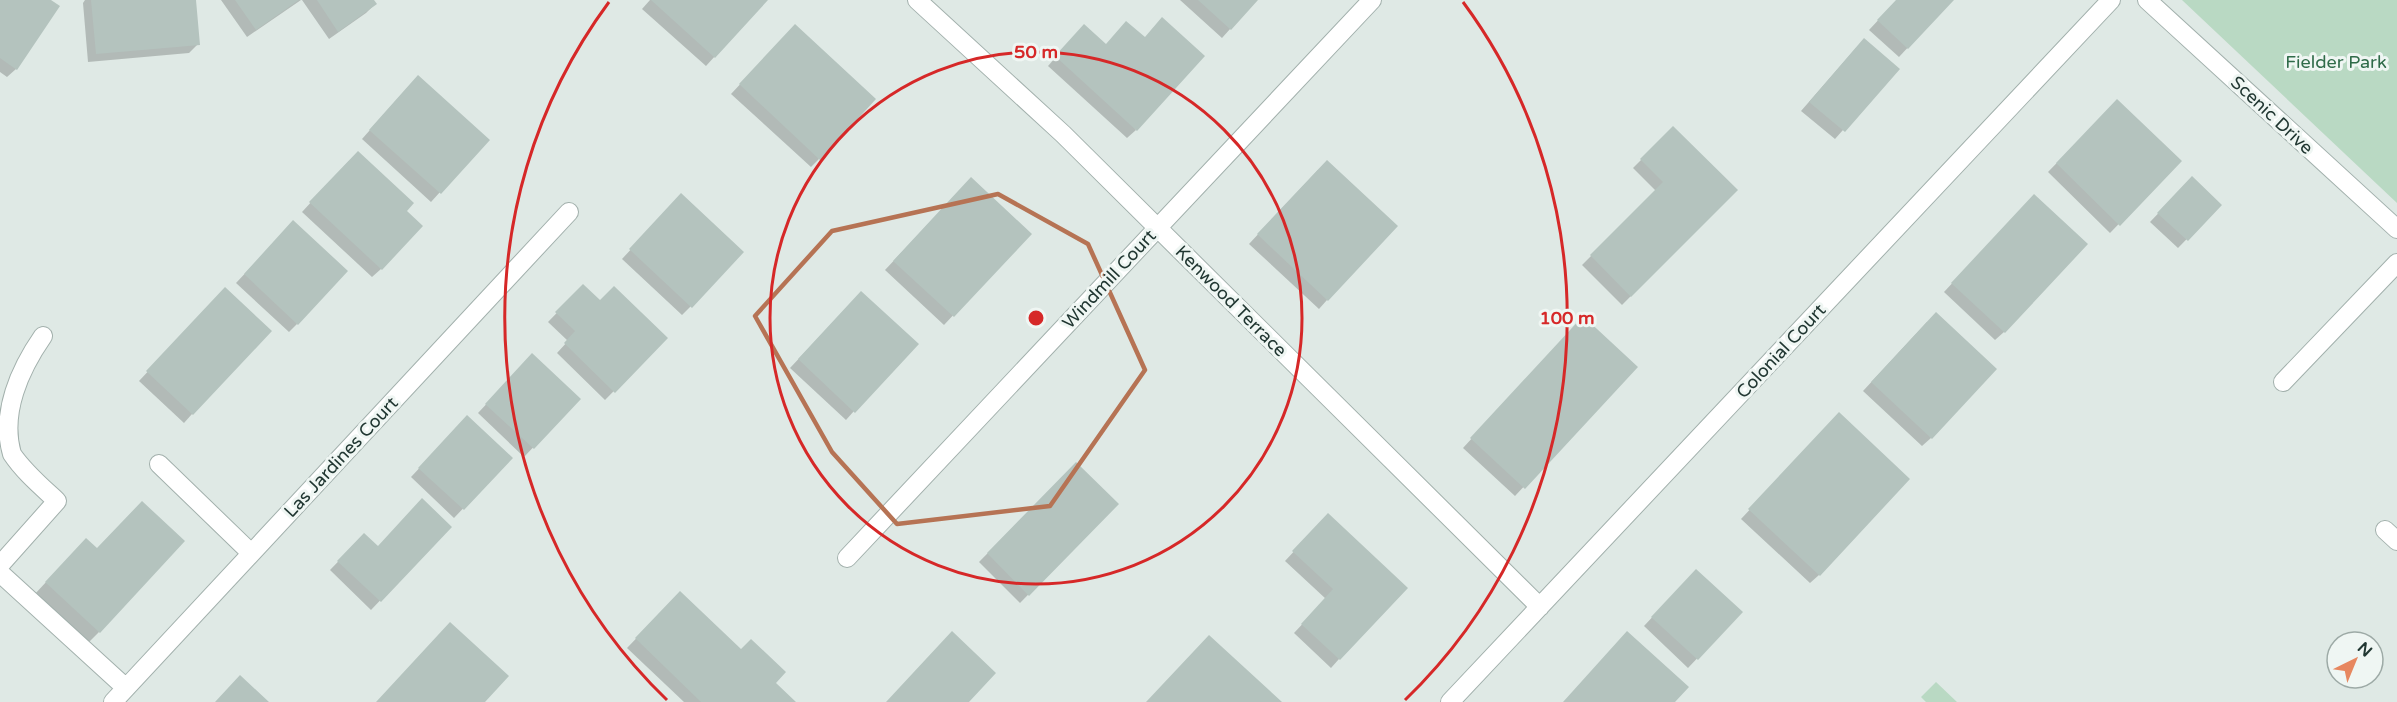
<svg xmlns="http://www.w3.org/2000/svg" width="2397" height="702" viewBox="0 0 2397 702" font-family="'Varela Round',sans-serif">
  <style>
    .green { fill: #b9d9c3 }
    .shadow { fill: #0003 }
    .building { fill: #b4c3be }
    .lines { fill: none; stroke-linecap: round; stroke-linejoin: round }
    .minor-casing { stroke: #a2b0ac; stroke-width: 20 }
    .minor { stroke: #fff; stroke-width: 18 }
    .marked { fill: none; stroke: #b67354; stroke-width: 4.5; stroke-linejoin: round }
    .ring { fill: none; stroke: #d62828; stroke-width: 3 }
    .labels { text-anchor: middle; stroke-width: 6; stroke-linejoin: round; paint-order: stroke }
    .park-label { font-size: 18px; fill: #2f6b49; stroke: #eff6f3 }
    .street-label { font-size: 18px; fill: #213732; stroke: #eff6f3 }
    .centre { fill: #d62828; stroke: #eff6f3; stroke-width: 3 }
    .ring-label { font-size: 18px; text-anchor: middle; font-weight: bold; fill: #d62828; stroke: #eff6f3; stroke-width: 6; stroke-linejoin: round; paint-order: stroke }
  </style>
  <rect width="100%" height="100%" fill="#dfe9e5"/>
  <path class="green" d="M2182,0h215v203z
    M1936,682l21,20h-31l-5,-5z"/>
  <path class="shadow" d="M0,0h49l-33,69 -9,8 -7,-5z
    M85,0h109l4,44 -9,9 -101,9 -5,-59z
    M221,0h80l-54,37z
    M302,0h70l3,4 -9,9 -37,26z
    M650,0h116l-60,66 -64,-57z
    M1180,0h76l-34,38z
    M1897,0h55l-53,57 -30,-27z
    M787,34l32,125 -8,8 -80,-73z
    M1076,34l60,96 -9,8 -79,-72z
    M1856,48l41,21 -62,70 -34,-28z
    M409,86l78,54 -56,62 -69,-63z
    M2117,101l63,60 -70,72 -62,-61z
    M1673,128l63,62 -114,115 -40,-40 74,-74 -23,-23z
    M349,161l56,50 -24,58 -9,8 -70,-65z
    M1318,170l9,130 -8,9 -70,-65z
    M2192,178l28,27 -42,43 -28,-26z
    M962,188l67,46 -85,91 -59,-55z
    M673,204l18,102 -9,9 -60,-56z
    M2025,205l-21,127 -9,8 -51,-48z
    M285,231l12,93 -8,8 -53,-49z
    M583,286l17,16 66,36 -61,62 -48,-47 11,-12 -20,-19z
    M217,298l-25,116 -8,9 -45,-42z
    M853,301l1,110 -8,9 -56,-52z
    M1927,322l4,116 -9,8 -59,-55z
    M1574,327l61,40 -120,129 -52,-48z
    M524,364l55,35 -55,58 -46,-44z
    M1831,423l-12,152 -9,8 -69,-64z
    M459,426l52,32 -57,60 -43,-41z
    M1076,464l41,40 -97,99 -41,-41z
    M1328,515l11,144 -8,9 -37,-35 32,-34 -41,-38z
    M450,527l-79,83 -41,-40 34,-35 13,13z
    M97,550l2,82 -12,12 -53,-49 40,-43z
    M1688,579l53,33 -53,56 -44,-42z
    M680,593l94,90 20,19h-110l-57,-54z"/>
  <path class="building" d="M0,0h51l9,6 -43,64 -17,-12z
    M91,0h105l4,45 -104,9z
    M235,0h64l-43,30z
    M317,0h57l3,4 -39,28z
    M651,0h117l-53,58z
    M1198,0h60l-27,30z
    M1896,0h58l-46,49 -31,-29z
    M1162,17l43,39 -68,75 -82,-75 29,-32 22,20 20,-23 19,16z
    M795,24l81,75 -56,61 -81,-76z
    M1864,38l36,31 -55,63 -36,-30z
    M418,75l72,65 -49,54 -72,-64z
    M2117,99l65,62 -62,65 -64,-63z
    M1673,126l65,64 -107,107 -41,-42 73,-73 -23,-23z
    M358,151l56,52 -7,8 16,15 -41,44 -73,-68z
    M1327,160l71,66 -70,75 -71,-67z
    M2192,176l30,29 -34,36 -31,-28z
    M971,177l61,57 -78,83 -61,-56z
    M681,193l63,59 -52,56 -63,-59z
    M2034,194l54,50 -83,89 -54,-50z
    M293,220l55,51 -50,54 -54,-51z
    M583,284l17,16 14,-14 54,52 -53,55 -51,-50 11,-12 -20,-19z
    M225,287l47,44 -79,84 -47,-44z
    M861,291l58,53 -64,69 -57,-54z
    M1936,312l61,57 -65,70 -61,-57z
    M1583,316l55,51 -113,122 -55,-51z
    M532,353l49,46 -47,50 -49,-45z
    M1839,412l71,67 -90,97 -72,-67z
    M467,415l46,43 -49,52 -46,-42z
    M1076,462l43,42 -90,92 -42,-43z
    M422,498l30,29 -71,75 -44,-41 27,-28 14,13z
    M142,501l43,40 -85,92 -55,-51 41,-44 11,10z
    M1328,513l80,75 -68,72 -39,-36 32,-35 -41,-38z
    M1696,569l47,43 -45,48 -47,-43z
    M680,591l61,58 10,-10 35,33 -10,11 20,19h-95l-66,-64z
    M450,622l59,54 -24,26h-109z
    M952,631l44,42 -27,29h-83z
    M1627,631l62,56 -14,15h-112z
    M1209,635l73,67h-136z
    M240,675l29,27h-54z"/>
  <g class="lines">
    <defs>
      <path id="minor" d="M917,0l146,134 477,473
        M2147,0l250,229
        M2283,382l114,-119
        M159,464l92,89
        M2385,530l12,11
        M847,558l525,-558
        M0,565l57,-64c-15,-14 -33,-29 -45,-47 -12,-41 8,-85 31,-118
        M0,573l126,115
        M113,702l456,-490
        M1450,702l661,-702"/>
    </defs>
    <use href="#minor" class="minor-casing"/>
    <use href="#minor" class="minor"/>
  </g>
  <path class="marked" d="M998,194l90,50 57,126 -95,136 -153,18 -65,-72 -77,-136 77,-85z"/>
  <g class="ring">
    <circle cx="1036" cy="318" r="266"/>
    <path d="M667 700A531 531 0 0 1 609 2M1463 2A531 531 0 0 1 1405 700"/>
  </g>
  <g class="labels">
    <g class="park-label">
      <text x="2336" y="68">Fielder Park</text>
    </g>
    <g class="street-label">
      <text transform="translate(2272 115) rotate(43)" y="6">Scenic Drive</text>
      <text transform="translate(1109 279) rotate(-47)" y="6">Windmill Court</text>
      <text transform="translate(1231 301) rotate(45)" y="6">Kenwood Terrace</text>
      <text transform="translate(1781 351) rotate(-47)" y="6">Colonial Court</text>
      <text transform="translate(341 457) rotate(-47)" y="6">Las Jardines Court</text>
    </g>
  </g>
  <circle cx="1036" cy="318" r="9" class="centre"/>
  <g class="ring-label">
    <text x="1036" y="58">50 m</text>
    <text x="1567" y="324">100 m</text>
  </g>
  <g transform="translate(2355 660) rotate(43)"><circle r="28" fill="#eff6f3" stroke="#9daaa6" stroke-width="1.5"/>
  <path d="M0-4.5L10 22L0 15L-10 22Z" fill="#e7875f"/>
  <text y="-9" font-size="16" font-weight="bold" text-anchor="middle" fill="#213732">N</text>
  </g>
</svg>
